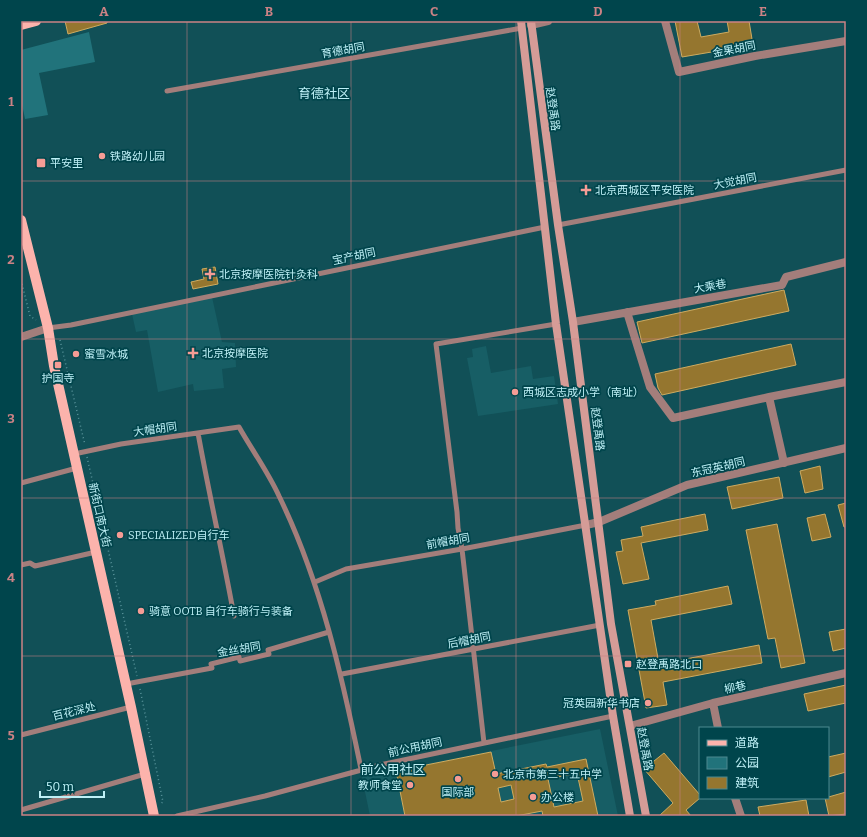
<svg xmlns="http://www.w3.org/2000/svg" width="867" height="837" viewBox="0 0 867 837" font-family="Bitter,'Noto Sans SC',serif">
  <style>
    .built { fill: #175e65 }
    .park { fill: #21737b }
    .building { fill: #95762f; stroke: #ceab60; fill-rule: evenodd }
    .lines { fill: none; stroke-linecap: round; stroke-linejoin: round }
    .path { stroke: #59939a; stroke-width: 1.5; stroke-dasharray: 1 3; stroke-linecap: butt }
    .lane { stroke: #a37e7b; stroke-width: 5 }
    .street { stroke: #a37e7b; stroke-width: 8 }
    .secondary { stroke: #d59c97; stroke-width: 8 }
    .primary { stroke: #fcb3ac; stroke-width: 10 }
    .grid { fill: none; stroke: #cb8285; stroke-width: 1; stroke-opacity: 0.55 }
    .poi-dot { fill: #f59c95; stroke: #00454c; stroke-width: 1.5 }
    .labels { text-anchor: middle; stroke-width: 3.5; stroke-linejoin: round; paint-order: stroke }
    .street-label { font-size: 11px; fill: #bef0f6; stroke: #00454c }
    .poi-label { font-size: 11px; fill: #bef0f6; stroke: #00454c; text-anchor: start }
    .quarter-label { font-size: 13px; fill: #bef0f6; stroke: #00454c }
    .neatline { fill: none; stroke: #cb8285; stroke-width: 1.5 }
    .grid-label { font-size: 13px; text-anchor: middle; font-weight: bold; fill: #cb8285 }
  </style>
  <rect width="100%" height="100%" fill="#115057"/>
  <path class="built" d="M212,297l10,45 13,1 1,24 -14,2 2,19 -30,3 -1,-7 -35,8 -11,-62 -11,2 -4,-18z
    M486,346l5,27 40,-7 2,13 21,-3 4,28 -80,12 -11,-58 6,-1 -1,-8z
    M600,729l18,87h-248l-8,-39z"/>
  <path class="park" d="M89,32l6,30 -56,11 9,42 -23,4 -4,-20v-49z"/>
  <path class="building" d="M65,21h42v2l-39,11z
    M675,21h22l4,16 28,-5 -2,-11h22l4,24 -71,12z
    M215,267l3,17 -25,5 -2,-7 13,-3 -2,-10z
    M784,290l5,21 -147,32 -5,-21z
    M791,344l5,21 -134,30 -4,-7 -3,-14z
    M820,466l3,23 -18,4 -5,-22z
    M779,477l4,21 -51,11 -5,-22z
    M846,503v24h-2l-6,-22z
    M705,514l3,16 -67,13 8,36 -26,5 -7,-32 7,-1 -2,-11 22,-4 -2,-9z
    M825,514l6,23 -19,4 -5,-23z
    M777,524l28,139 -24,5 -6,-30 -7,1 -22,-109z
    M728,586l4,18 -81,16 8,44 100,-19 3,18 -99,19 4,23 -21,3 -18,-98 28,-5 -1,-4z
    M846,629v19l-13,3 -4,-19z
    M846,685v18l-38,8 -4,-17z
    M491,752l5,22 50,-10 1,3 39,-8 12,57h-55l-1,-5 -26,5h-111l-9,-45zM577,773l6,28 -29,6 -6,-28zM511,785l3,14 -13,3 -3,-14z
    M664,753l36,42v3l-14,12 5,6h-32l14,-13 -29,-34z
    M846,753v19l-18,5v-20z
    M846,792v22l-17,2 -4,-18z
    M806,800l3,16h-49l-2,-9z"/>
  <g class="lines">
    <path class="path" d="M21,280l9,36 6,4
      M60,340l25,105
      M87,457l50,219
      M140,689l23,113 -3,2"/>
    <path class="lane" d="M167,91l355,-63
      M558,225l288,-55
      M48,328l23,-3 474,-98
      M198,433c11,61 25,122 36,183
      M74,454l47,-10 118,-17c13,23 29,45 40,69 42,86 63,180 82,273
      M21,483l56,-15
      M21,565l9,-2 5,3 61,-14
      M315,582l31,-13 116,-20 124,-24
      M342,674l258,-49
      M126,684l86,-16 -1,-4 28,-7 1,4 29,-7 -1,-4 61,-18
      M21,735l110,-28
      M484,743l-22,-194 -4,-21 -1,-16 -21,-168 120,-20
      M21,810l124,-36
      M177,816l88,-20 115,-31 233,-49"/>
    <path class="street" d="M665,21l14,51 76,-16 91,-15
      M531,25l17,-4
      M627,312l23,75 23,31 96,-21 15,66
      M573,322l209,-37 4,-8 60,-15
      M21,337l27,-9
      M769,397l77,-15
      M586,525l13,-3 88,-37 159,-37
      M713,703l5,25
      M630,726l83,-23 133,-30
      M735,798l6,18"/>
    <path class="secondary" d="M521,21l35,303 57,392 17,100
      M531,21l27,204 15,97 38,302 35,192"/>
    <path class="primary" d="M21,25l15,-4
      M21,220l27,108 6,38 77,341 23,109"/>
  </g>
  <path class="grid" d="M187,21v795M351,21v795M516,21v795M680,21v795M21,181h825M21,339h825M21,498h825M21,656h825"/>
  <g class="poi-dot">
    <circle cx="102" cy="156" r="4"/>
    <rect x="36" y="158" width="10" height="10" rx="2"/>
    <path d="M584 184h4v4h4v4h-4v4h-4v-4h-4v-4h4z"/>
    <path d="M208 268h4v4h4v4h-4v4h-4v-4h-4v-4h4z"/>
    <path d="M191 347h4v4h4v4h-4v4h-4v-4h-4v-4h4z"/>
    <circle cx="76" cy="354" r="4"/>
    <rect x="54" y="361" width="8" height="8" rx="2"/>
    <circle cx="515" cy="392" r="4"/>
    <circle cx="120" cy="535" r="4"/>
    <circle cx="141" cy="611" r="4"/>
    <rect x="624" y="660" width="8" height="8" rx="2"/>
    <circle cx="648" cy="703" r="4"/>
    <circle cx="495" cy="774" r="4"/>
    <circle cx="458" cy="779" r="4"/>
    <circle cx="410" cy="785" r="4"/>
    <circle cx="533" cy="797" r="4"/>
  </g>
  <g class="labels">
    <g class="street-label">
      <text transform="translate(734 49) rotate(-11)" y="4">金果胡同</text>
      <text transform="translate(343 50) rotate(-10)" y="4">育德胡同</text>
      <text transform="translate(553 109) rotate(82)" y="4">赵登禹路</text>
      <text transform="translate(735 181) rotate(-11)" y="4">大觉胡同</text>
      <text transform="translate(354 256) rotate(-12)" y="4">宝产胡同</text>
      <text transform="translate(710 286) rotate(-10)" y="4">大乘巷</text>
      <text transform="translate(155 429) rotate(-8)" y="4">大帽胡同</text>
      <text transform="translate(598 429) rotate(83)" y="4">赵登禹路</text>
      <text transform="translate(718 467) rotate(-13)" y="4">东冠英胡同</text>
      <text transform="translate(100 515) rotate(77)" y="4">新街口南大街</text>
      <text transform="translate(448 541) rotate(-10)" y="4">前帽胡同</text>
      <text transform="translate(469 640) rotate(-11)" y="4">后帽胡同</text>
      <text transform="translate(239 649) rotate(-9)" y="4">金丝胡同</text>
      <text transform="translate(735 687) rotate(-13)" y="4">柳巷</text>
      <text transform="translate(74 711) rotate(-14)" y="4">百花深处</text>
      <text transform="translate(415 747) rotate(-12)" y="4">前公用胡同</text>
      <text transform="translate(645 749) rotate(80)" y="4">赵登禹路</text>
    </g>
    <g class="poi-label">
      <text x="110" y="160">铁路幼儿园</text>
      <text x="50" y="167">平安里</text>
      <text x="595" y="194">北京西城区平安医院</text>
      <text x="219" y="278">北京按摩医院针灸科</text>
      <text x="202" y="357">北京按摩医院</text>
      <text x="84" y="358">蜜雪冰城</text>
      <text x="58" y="382" text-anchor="middle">护国寺</text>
      <text x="523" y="396">西城区志成小学（南址）</text>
      <text x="128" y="539">SPECIALIZED自行车</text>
      <text x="149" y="615">骑意 OOTB 自行车骑行与装备</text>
      <text x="636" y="668">赵登禹路北口</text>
      <text x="640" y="707" text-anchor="end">冠英园新华书店</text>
      <text x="503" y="778">北京市第三十五中学</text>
      <text x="402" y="789" text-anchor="end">教师食堂</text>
      <text x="458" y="796" text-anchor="middle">国际部</text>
      <text x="541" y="801">办公楼</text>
    </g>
    <g class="quarter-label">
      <text x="324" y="98">育德社区</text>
      <text x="393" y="774">前公用社区</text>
    </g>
  </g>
  <rect width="867" height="837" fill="none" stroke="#00454c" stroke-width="44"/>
  <rect x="699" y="727" width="130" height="72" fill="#00454c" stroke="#4c8990"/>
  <rect x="707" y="740" width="20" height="6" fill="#fcb3ac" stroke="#4c8990"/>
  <text x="735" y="747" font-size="12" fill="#bef0f6">道路</text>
  <rect x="707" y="757" width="20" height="12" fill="#21737b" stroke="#4c8990"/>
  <text x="735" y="767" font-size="12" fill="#bef0f6">公园</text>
  <rect x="707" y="777" width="20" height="12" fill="#95762f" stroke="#4c8990"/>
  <text x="735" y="787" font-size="12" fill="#bef0f6">建筑</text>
  <path d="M40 791v6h64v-6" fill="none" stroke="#bef0f6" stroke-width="2"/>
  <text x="46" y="791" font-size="12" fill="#bef0f6" stroke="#00454c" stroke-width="3" paint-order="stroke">50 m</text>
  <rect x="22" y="22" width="823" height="793" class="neatline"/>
  <g class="grid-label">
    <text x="104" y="16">A</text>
    <text x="269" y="16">B</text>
    <text x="434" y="16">C</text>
    <text x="598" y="16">D</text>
    <text x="763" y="16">E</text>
    <text x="11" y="106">1</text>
    <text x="11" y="264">2</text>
    <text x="11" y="423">3</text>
    <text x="11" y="582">4</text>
    <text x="11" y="740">5</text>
  </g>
</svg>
